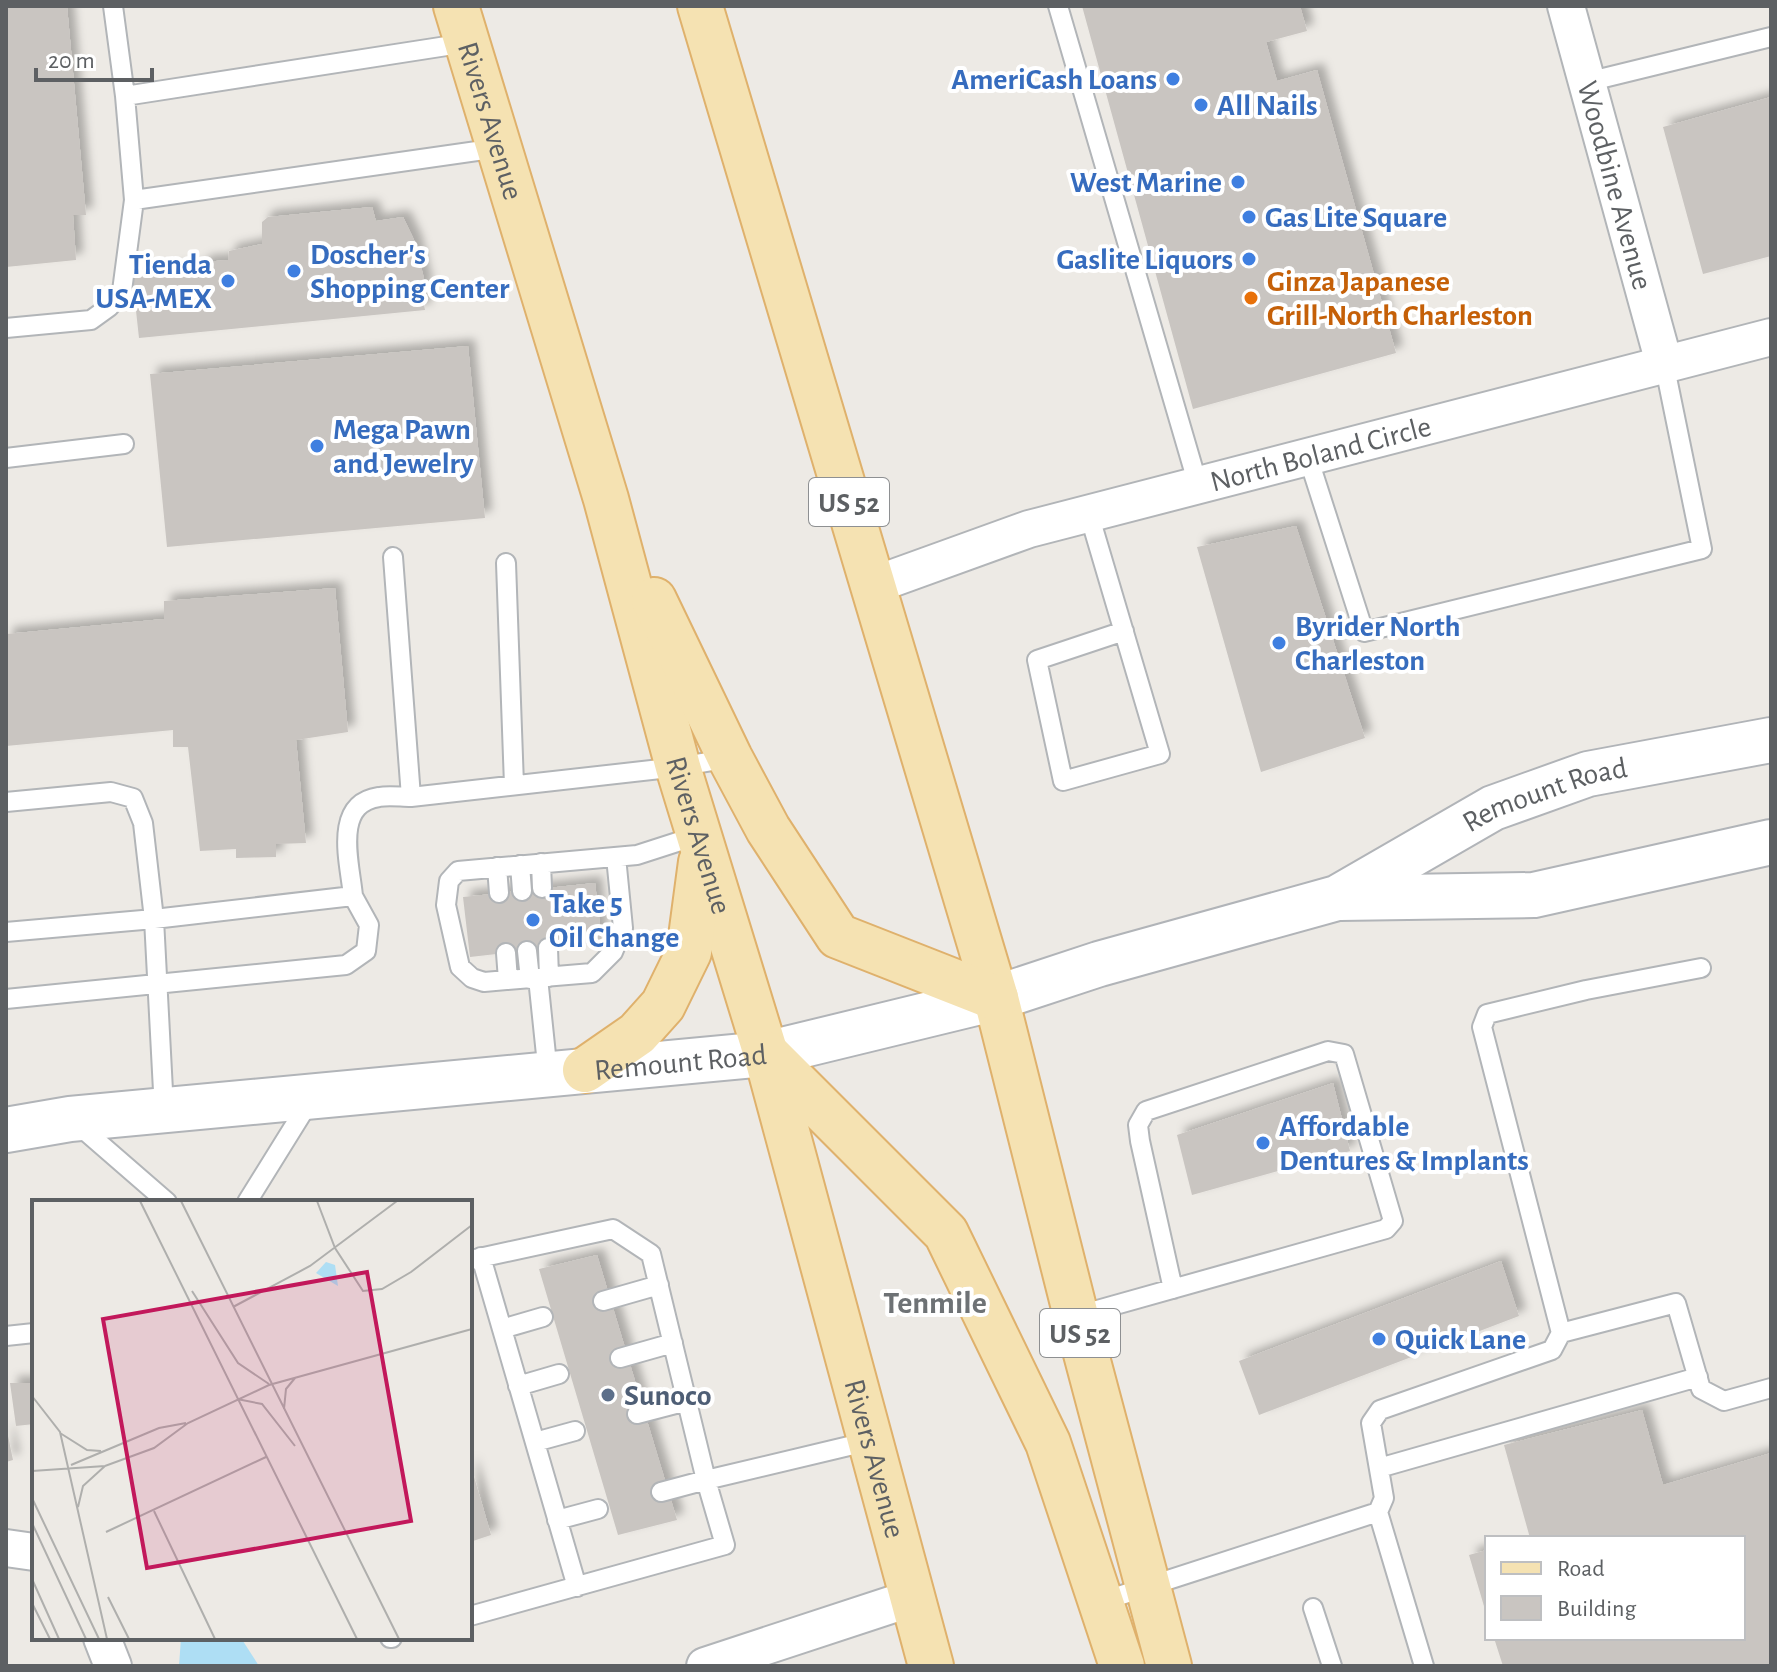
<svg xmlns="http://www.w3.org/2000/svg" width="1777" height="1672" viewBox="0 0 1777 1672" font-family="'Alegreya Sans',sans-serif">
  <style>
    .water { fill: #aedef4 }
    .building { fill: #c9c5c1; filter: url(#shadow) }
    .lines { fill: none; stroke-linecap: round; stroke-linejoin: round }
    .lane-casing { stroke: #b2b5b8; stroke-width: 22 }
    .street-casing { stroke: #b2b5b8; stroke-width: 40 }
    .secondary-casing { stroke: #b1b4b8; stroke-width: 48 }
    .primary-casing { stroke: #dfb16c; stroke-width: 48 }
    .lane { stroke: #fff; stroke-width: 18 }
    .street { stroke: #fff; stroke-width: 36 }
    .secondary { stroke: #fff; stroke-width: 44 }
    .primary { stroke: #f5e2b2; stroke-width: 44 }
    .shop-dot { fill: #3f7fe0; stroke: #fff; stroke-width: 3 }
    .food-dot { fill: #e8710a; stroke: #fff; stroke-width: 3 }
    .service-dot { fill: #5c6f8a; stroke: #fff; stroke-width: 3 }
    .labels { text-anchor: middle; stroke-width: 8; stroke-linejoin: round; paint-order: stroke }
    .shield { fill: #fff; stroke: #8e9092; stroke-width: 2 }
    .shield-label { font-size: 28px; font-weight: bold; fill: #5d6063 }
    .shop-label { font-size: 30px; font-weight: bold; fill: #366cbe; stroke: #fff; text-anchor: start }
    .street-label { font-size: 30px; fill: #5d6063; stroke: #fff }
    .food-label { font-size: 30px; font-weight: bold; fill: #c56008; stroke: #fff; text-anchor: start }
    .service-label { font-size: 30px; font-weight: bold; fill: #4e5e75; stroke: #fff; text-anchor: start }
    .neighbourhood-label { font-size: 32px; font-weight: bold; fill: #6e7275; stroke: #fff }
    .inset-road { fill: none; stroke: #afafad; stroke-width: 2 }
    .view { fill: #c2185b; fill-opacity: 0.15; stroke: #c2185b; stroke-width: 4 }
    .inset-edge { fill: none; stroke: #5d6063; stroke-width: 4 }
  </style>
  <defs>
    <filter id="shadow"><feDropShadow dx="7" dy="-7" stdDeviation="4" flood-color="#0004"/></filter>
  </defs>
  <rect width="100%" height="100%" fill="#edeae5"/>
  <path class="water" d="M181,1638h60l18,28h-80z"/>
  <path class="building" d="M6,6h61l19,209h-13l3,45 -70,7z
    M1082,6h218l7,25 -41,11 11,39 40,-11 79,283 -203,56z
    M1771,97v159l-68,18 -40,-147z
    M372,207l4,14 27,-4 12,25 11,45 -5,3 4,20 -286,28 -7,-64 66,-5 6,-7 24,-2 1,-9 33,-7v-22l6,-5z
    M468,346l17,172 -318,29 -17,-173z
    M1296,526l69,212 -104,34 -64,-225z
    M335,588l13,144 -52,8 10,103 -30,1v13l-40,1v-9l-36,2 -12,-104h-15v-17l-167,16v-112l158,-15v-18z
    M595,883l7,59 -132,15 -7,-60z
    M1333,1083l17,68 -158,44 -15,-60z
    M597,1255l80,265 -59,15 -79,-266z
    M1501,1261l18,55 -260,99 -20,-54z
    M10,1383h23l1,41 -18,2z
    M1642,1410l21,75 108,-32v213h-268l-9,-28h249v-100h-213l-26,-93z
    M6,1426l7,34 -7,2z
    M470,1463l21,72 -21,7z
    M1487,1550v63h-1l-17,-58z"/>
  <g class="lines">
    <defs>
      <path id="lane" d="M113,6l12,90 9,104 364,-52
        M1058,6l140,479
        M1587,82l184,-45
        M125,96l341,-53
        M6,328l85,-8 18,-13 13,-16 12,-91
        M1308,457l56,175 338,-83 -38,-186
        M6,458l118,-14
        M1089,514l71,240 -97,27 -26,-121 87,-29
        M393,557l18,240
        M506,563l8,222
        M6,802l105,-10 22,6 10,25 11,96 10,191
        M616,857l7,71 -10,24 -21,21 -108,9 -12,-4 -12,-11 -14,-62 3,-24 9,-10 179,-16 62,-20
        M541,863l1,25
        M520,865l2,26
        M497,867l2,26
        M6,932l148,-13 199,-23c-3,-33 -21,-92 26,-99 10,-2 22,0 32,0l267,-30 52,-9
        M548,948l1,29
        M527,951l3,28
        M506,953l2,27
        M538,978l10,96
        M6,999l340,-34 20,-14 3,-26 -16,-29
        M76,1123l91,79
        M247,1202l64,-103
        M481,1257l96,330
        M470,1260l143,-31 38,25 55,226 164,-39
        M603,1301l56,-16
        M1076,1316l310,-87 7,-8 -49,-167 -16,-3 -182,60 -8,14 2,16 33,148
        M502,1329l41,-12
        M1561,1333l115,-30 25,86 23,12 47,-13
        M6,1336l28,-3
        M620,1358l53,-15
        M518,1386l41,-12
        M637,1414l50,-13
        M535,1442l40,-11
        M1379,1468l319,-91
        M557,1520l41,-11
        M1100,1602l278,-90
        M1313,1608l19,58
        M470,1616l255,-71 -19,-65 -45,12
        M390,1638h2
        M1424,1666l-46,-154 6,-14 -13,-75 9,-13 172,-60 9,-17 -79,-306 5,-13 99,-24 115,-22"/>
      <g id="street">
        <path id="s1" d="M1566,6l98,357"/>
        <path id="s2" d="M874,585l155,-56 742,-192"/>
        <path d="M6,1548l28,4"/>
        <path d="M102,1638l11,28"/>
        <path d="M705,1666l207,-68"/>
      </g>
      <g id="secondary">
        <path d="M1340,898l194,-3 237,-53"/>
        <path id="s3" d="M6,1130l64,-11 696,-65 230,-56 103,-34 238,-66 156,-90 95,-34 183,-34"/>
      </g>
      <g id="primary">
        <path id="s4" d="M456,6l150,493 72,268 88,287 165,612"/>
        <path d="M700,6l296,992 80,318 93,350"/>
        <path d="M654,600l76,158 38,71 70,107 158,62"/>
        <path d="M767,1054l179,179 102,210 74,223"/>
        <path d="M585,1070l52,-36 26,-29 26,-53 12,-90"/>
      </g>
    </defs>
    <use href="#lane" class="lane-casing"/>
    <use href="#street" class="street-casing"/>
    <use href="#secondary" class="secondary-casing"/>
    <use href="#primary" class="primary-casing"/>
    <use href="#lane" class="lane"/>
    <use href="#street" class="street"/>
    <use href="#secondary" class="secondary"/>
    <use href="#primary" class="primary"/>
  </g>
  <g class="shop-dot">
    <circle cx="1173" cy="79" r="8"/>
    <circle cx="1201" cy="105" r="8"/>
    <circle cx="1238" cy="182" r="8"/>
    <circle cx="1249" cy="217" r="8"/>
    <circle cx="1249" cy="259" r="8"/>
    <circle cx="294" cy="271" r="8"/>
    <circle cx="228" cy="281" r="8"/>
    <circle cx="317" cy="446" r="8"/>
    <circle cx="1279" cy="643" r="8"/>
    <circle cx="533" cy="920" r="8"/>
    <circle cx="1263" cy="1143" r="8"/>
    <circle cx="1379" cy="1339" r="8"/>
  </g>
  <circle class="food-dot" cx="1251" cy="298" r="8"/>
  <circle class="service-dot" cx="608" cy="1395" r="8"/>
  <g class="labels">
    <g class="shield">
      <rect x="809" y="478" width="80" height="48" rx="6"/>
      <rect x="1040" y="1309" width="80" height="48" rx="6"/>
    </g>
    <g class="shield-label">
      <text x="849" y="512">US 52</text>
      <text x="1080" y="1343">US 52</text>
    </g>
    <g class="shop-label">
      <text x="1157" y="89" text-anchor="end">AmeriCash Loans</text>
      <text x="1217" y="115">All Nails</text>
      <text x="1222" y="192" text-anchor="end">West Marine</text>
      <text x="1265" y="227">Gas Lite Square</text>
      <text x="310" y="264">Doscher's<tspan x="310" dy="34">Shopping Center</tspan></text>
      <text x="1233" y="269" text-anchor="end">Gaslite Liquors</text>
      <text x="212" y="274" text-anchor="end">Tienda<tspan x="212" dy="34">USA-MEX</tspan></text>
      <text x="333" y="439">Mega Pawn<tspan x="333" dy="34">and Jewelry</tspan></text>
      <text x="1295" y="636">Byrider North<tspan x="1295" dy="34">Charleston</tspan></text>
      <text x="549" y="913">Take 5<tspan x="549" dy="34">Oil Change</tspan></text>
      <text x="1279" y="1136">Affordable<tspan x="1279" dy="34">Dentures &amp; Implants</tspan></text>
      <text x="1395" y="1349">Quick Lane</text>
    </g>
    <g class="street-label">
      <text dy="10" stroke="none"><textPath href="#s4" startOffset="120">Rivers Avenue</textPath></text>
      <text dy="10" stroke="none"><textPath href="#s1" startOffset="186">Woodbine Avenue</textPath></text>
      <text dy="10" stroke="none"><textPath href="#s2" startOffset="466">North Boland Circle</textPath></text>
      <text dy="10" stroke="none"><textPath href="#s3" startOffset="1590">Remount Road</textPath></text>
      <text dy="10" stroke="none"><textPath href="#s4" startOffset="864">Rivers Avenue</textPath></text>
      <text dy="10" stroke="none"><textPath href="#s3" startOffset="678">Remount Road</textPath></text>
      <text dy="10" stroke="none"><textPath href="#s4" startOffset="1512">Rivers Avenue</textPath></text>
    </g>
    <g class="food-label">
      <text x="1267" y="291">Ginza Japanese<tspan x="1267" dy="34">Grill-North Charleston</tspan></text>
    </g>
    <g class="service-label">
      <text x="624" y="1405">Sunoco</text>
    </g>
    <g class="neighbourhood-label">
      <text x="935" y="1313">Tenmile</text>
    </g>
  </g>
  <g transform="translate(32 1200)">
    <rect width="440" height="440" fill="#edeae5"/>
    <path d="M294,62l9,3 3,21 -22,-13z" fill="#aedef4"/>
    <path class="inset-road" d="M108,1l217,438M149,1l218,438M285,1l18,47 28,43 19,-2 29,-17 61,-47M160,91l46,72 31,21M201,107l77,-41 87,-65M0,196l28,36 47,207M205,199l25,5 33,42M252,209l2,-20 9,-11M28,233l27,17 14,1M39,265l88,-37 27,-5M0,271l73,-5 49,-18 34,-25 81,-38 203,-56M0,298l67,141M46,307l5,-21 22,-20M122,311l61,128M0,323l54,116M74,332l160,-75M0,379l27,60M76,397l21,42M0,403l18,36"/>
    <path class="view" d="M335,72l44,249 -264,47 -44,-249z"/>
    <rect width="440" height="440" class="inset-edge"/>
  </g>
  <rect width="1777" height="1672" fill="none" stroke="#5d6063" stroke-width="16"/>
  <rect x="1485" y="1536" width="260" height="104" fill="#ffffff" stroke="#bebfc1" stroke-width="2"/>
  <rect x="1501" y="1562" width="40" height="12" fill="#f5e2b2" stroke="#bebfc1" stroke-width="2"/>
  <text x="1557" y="1576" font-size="24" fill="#5d6063">Road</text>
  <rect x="1501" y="1596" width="40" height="24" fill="#c9c5c1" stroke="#bebfc1" stroke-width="2"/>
  <text x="1557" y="1616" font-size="24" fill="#5d6063">Building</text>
  <path d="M36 68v12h116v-12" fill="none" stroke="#5d6063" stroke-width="4"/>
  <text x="48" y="68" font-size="24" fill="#5d6063" stroke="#ffffff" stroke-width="6" paint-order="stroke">20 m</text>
</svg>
